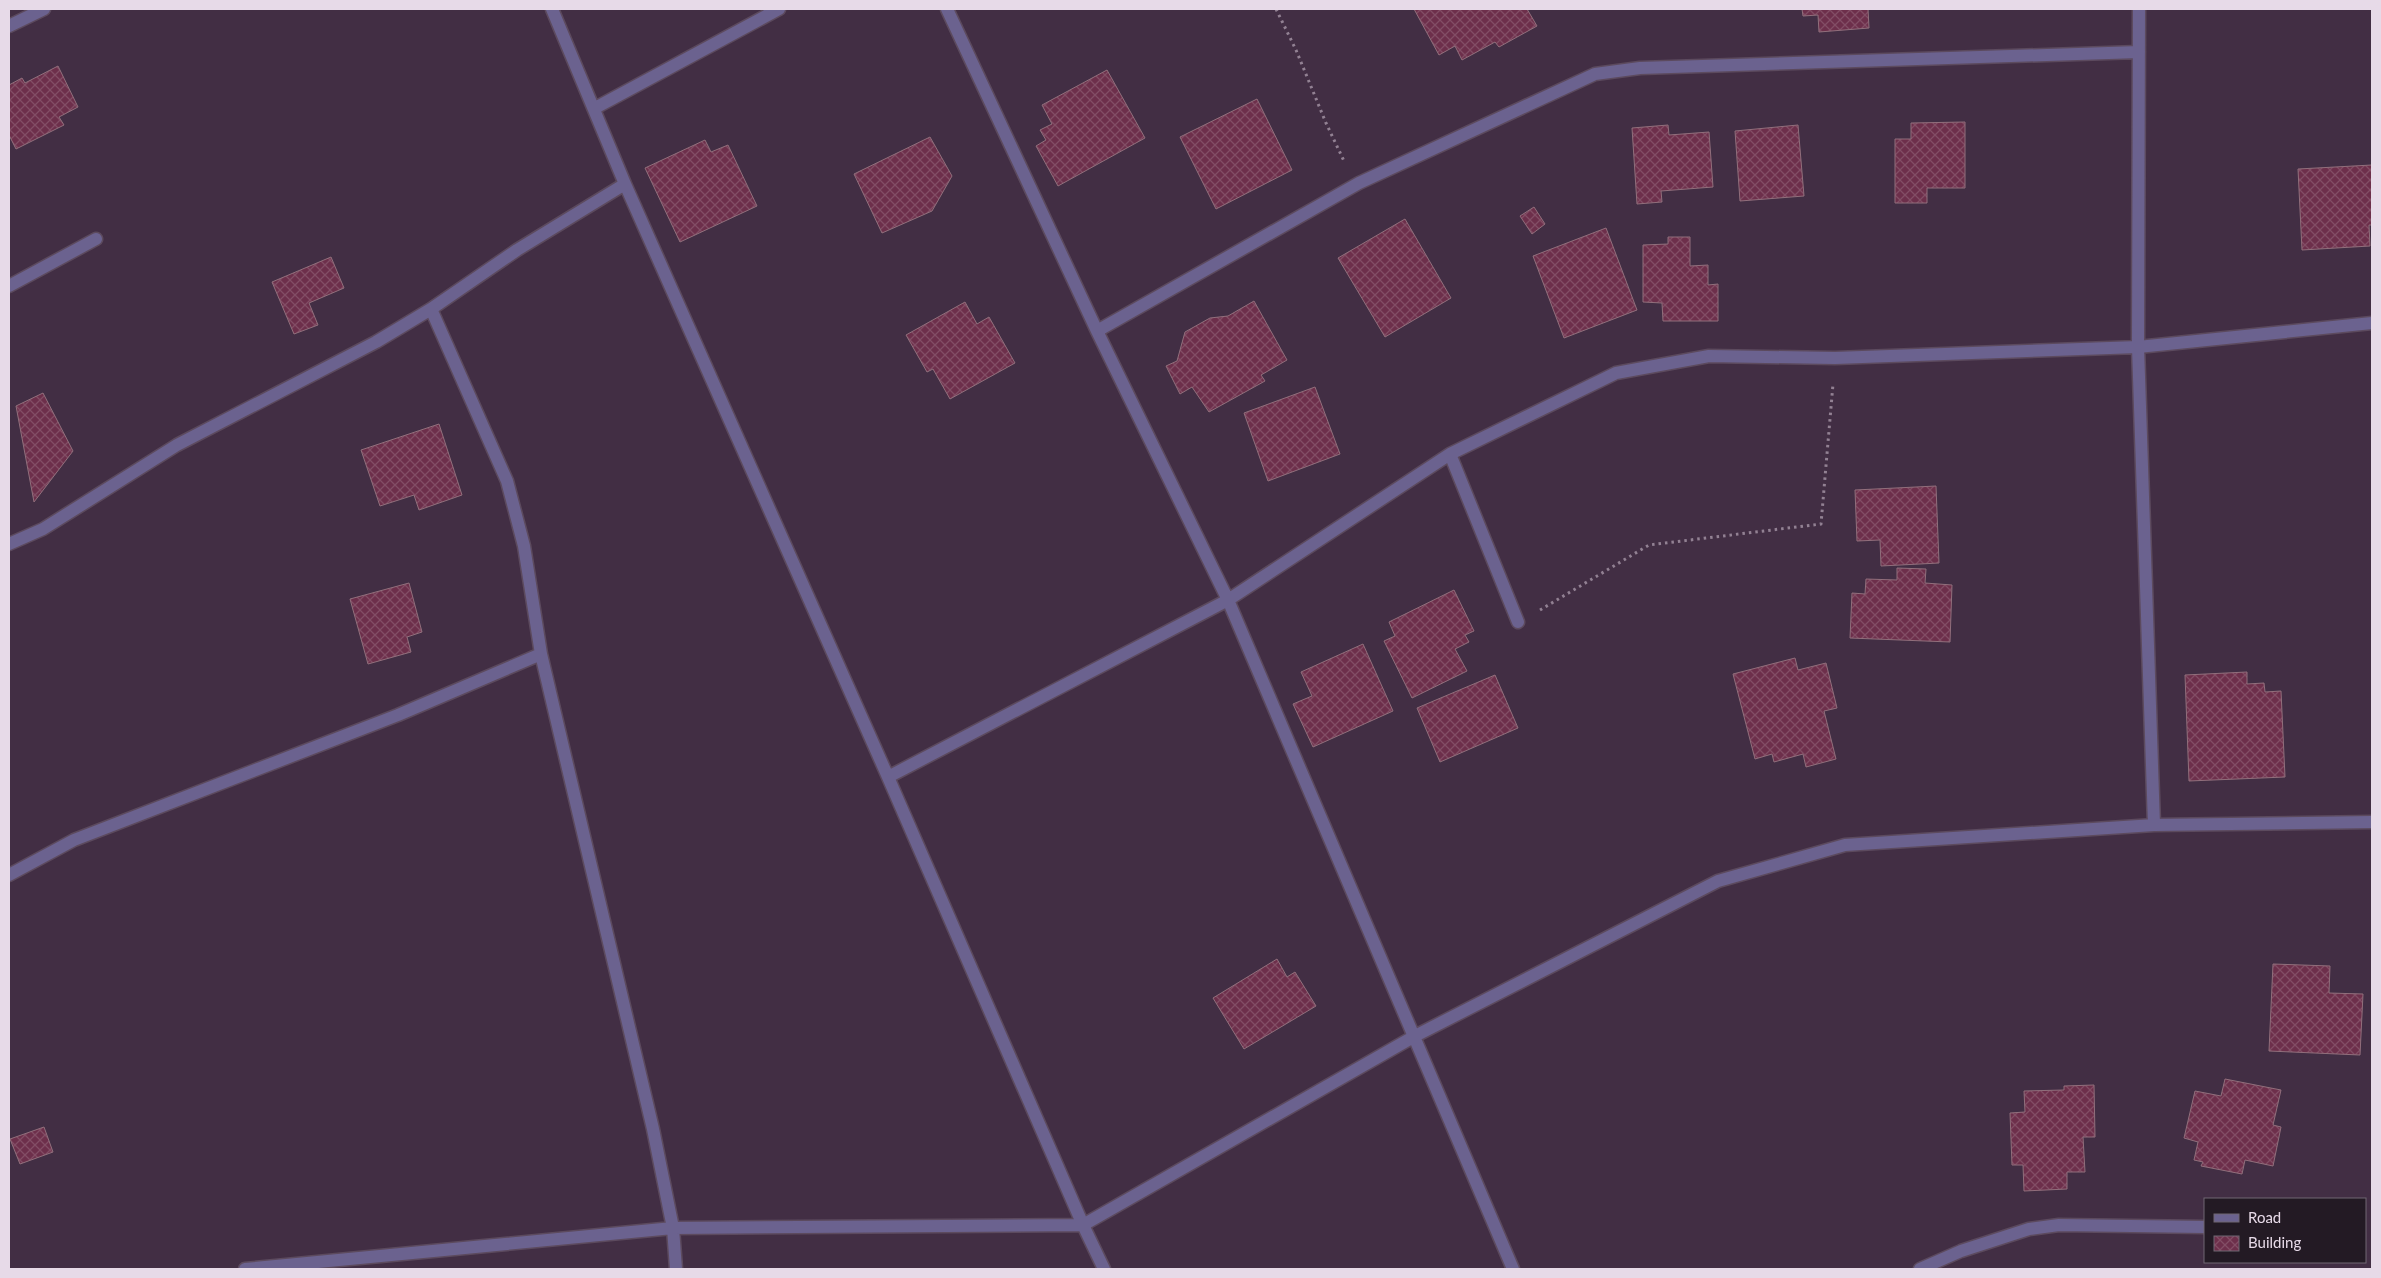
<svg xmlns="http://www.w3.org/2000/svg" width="2381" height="1278" viewBox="0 0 2381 1278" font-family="Lato,sans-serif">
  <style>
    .building { fill: url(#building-cross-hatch); stroke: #916f7c }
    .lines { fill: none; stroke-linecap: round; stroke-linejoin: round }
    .minor-casing { stroke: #5c4a5e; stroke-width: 15 }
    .path { stroke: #928193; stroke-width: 3; stroke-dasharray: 2.5 4; stroke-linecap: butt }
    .minor { stroke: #6b628f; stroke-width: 12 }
  </style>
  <defs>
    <pattern id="building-cross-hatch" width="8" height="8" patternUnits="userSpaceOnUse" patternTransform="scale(1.25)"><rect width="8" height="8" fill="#6d2f4b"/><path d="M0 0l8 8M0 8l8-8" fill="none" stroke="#824d65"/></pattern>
  </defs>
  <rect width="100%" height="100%" fill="#422e44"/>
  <path class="building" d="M1414,9h113l10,17 -38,21 -4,-5 -33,18 -7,-14 -16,9z
    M1802,9h66l1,19 -50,4 -1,-17 -15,1z
    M58,66l20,41 -19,10 5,8 -48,24 -7,-14v-50l13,-7 3,5z
    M1107,70l38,68 -87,48 -22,-40 10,-6 -6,-10 12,-6 -10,-19z
    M1257,99l35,71 -76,39 -36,-72z
    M1965,122v66h-38v15h-32v-64h16v-16z
    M1668,125l1,10 40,-3 4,55 -52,4 1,11 -25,2 -5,-76z
    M1798,125l6,71 -64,5 -5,-70z
    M930,137l22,39 -20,35 -50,22 -28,-59z
    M705,140l6,12 17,-7 29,61 -77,36 -35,-74z
    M2372,165v60h-3l1,21 -68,4 -4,-81z
    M1534,207l11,17 -13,10 -12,-18z
    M1405,219l46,79 -66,39 -47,-79z
    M1606,228l31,82 -73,28 -31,-82z
    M1668,237h22v29l18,-1v20l10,-1v37h-55l-1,-18 -19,-1v-57l25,-1z
    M331,257l13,31 -35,15 9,22 -24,9 -22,-52z
    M1254,301l33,59 -26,15 4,6 -56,31 -17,-25 -12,7 -14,-28 11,-5 8,-29 25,-14 18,-2z
    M965,302l12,22 12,-7 26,46 -65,36 -17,-30 -6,3 -21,-37z
    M1315,387l25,67 -72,27 -24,-68z
    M43,393l30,58 -39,51 -18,-96z
    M439,424l23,71 -43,15 -5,-15 -34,11 -19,-56z
    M1936,486l3,77 -58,3 -1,-26 -23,1 -2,-51z
    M1897,568l29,1 -1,14 27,2 -2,57 -100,-4 2,-45 13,1 1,-15 31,1z
    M409,583l13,49 -15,5 4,15 -43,12 -18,-65z
    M1454,590l20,41 -9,4 4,7 -14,7 12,22 -55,27 -28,-57 11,-5 -6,-14z
    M1363,644l30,67 -80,36 -20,-43 19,-8 -11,-24z
    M1795,658l3,12 28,-7 11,45 -13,3 12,48 -30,8 -3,-13 -29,8 -2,-8 -17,5 -22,-85z
    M2247,672v12l17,-1 1,9 16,-1 4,86 -96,4 -4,-106z
    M1495,675l23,53 -78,34 -23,-54z
    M1277,959l10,18 8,-5 21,34 -72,43 -31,-51z
    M2273,964l57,2 -1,27 34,1 -3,61 -91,-4z
    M2225,1079l56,11 -8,35 8,2 -8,39 -28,-6 -3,14 -41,-8 2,-4 -9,-2 4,-18 -14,-4 11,-47 26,5z
    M2094,1085l1,52h-12l2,35h-18v17l-43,2 -1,-26h-11l-2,-52 15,-1 -1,-21 40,-1v-4z
    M44,1127l9,25 -33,12 -10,-25z"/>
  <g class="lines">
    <defs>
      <path id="minor" d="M552,9l73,175 263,593 195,448 21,44
        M947,9l150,322 131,269 285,669
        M2139,9l-1,338 16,478
        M9,26l35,-17
        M595,108l184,-99
        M9,286l87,-47
        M431,309l76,172 17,65 17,108 112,475 20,99 3,41
        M1097,331l262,-148 236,-109 45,-6 499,-16
        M1450,454l68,168
        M9,544l34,-15 134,-84 199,-103 55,-33 86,-59 108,-66
        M888,777l340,-177 222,-146 166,-81 93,-17 126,2 303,-11 234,-24
        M9,875l65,-35 324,-125 143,-61
        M245,1269l428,-41 410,-3 332,-189 303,-155 127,-36 309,-20 218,-3
        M1920,1269l41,-18 68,-22 30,-4 146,2"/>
    </defs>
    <use href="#minor" class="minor-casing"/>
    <path class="path" d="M1276,9l20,41 30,73 18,38
      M1540,610l109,-65 172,-21 12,-140"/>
    <use href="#minor" class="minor"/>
  </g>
  <rect width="2381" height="1278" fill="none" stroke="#e7dae8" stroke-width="20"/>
  <rect x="2204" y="1198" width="162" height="65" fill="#231a24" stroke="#716772"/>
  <rect x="2214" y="1214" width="25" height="8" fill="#6b628f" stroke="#716772"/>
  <text x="2248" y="1223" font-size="15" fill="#e7dae8">Road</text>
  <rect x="2214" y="1236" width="25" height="15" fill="url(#building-cross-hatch)" stroke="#716772"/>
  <text x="2248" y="1248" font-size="15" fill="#e7dae8">Building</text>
</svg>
